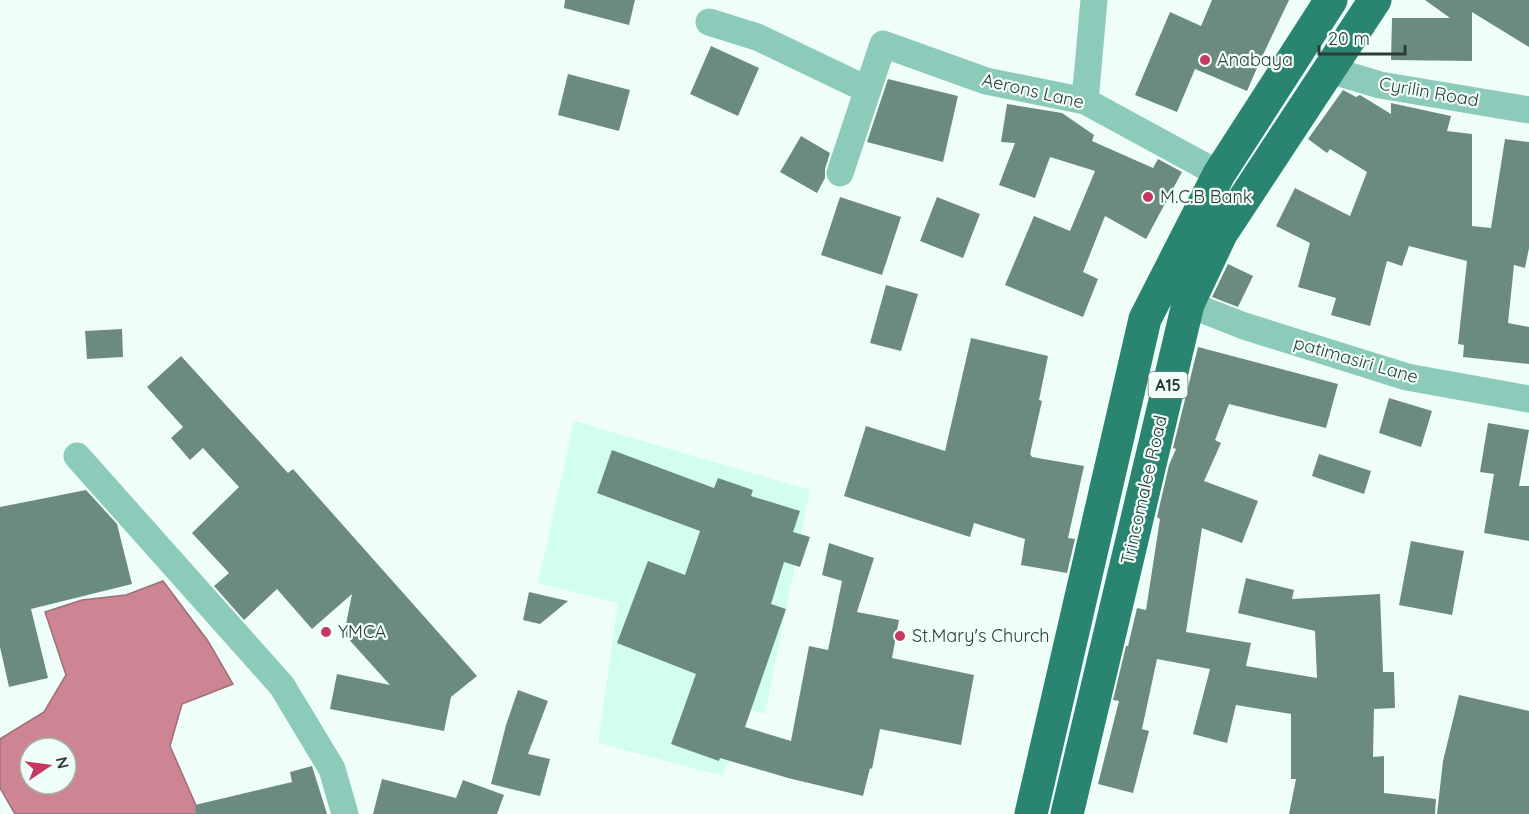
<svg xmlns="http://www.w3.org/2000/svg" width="1529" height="814" viewBox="0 0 1529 814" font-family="Quicksand,sans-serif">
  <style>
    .built { fill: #d2fef1 }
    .water { fill: #cd8593; stroke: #9d6f77; stroke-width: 1.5; fill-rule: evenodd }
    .building { fill: #6b8b81 }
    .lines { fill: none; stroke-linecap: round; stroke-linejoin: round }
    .street { stroke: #8ccab9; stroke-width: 27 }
    .highway { stroke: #298470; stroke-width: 33 }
    .poi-dot { fill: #c63862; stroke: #f0fefa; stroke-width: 2 }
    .labels { text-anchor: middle; stroke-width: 4.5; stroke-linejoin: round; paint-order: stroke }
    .shield { fill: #f0fefa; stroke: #687672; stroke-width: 1.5 }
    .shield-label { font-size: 16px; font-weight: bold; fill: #2d3b37 }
    .poi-label { font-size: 18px; fill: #2d3b37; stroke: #f0fefa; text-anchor: start }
    .street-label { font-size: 18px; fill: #2d3b37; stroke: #f0fefa }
  </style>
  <rect width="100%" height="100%" fill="#f0fefa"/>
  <path class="built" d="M574,421l236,69 -45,224 -18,-5 -24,67 -125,-33 20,-140 -80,-20z"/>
  <path class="water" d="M163,581l45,60 25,43 -51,20 -12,42 28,64 -2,4h-181l-15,-26v-49l44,-27 22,-37 -21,-63 37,-12 44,-5zM30,748h36v36h-36z"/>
  <path class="building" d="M565,0h70l-6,25 -65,-17z
    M1212,0h77l-28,59h-8l-1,8 5,1 -10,23 -52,-22 -18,43 -42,-17 35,-83 31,14z
    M1425,0h104v47l-57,-35v49l-81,-1 1,-42h58z
    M711,46l48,22 -21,48 -48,-22z
    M568,74l62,16 -11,41 -61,-16z
    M888,79l70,17 -15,66 -76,-20z
    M1343,90l13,7 4,-2 31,19v-11l60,13 -4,15 25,3v92l19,2 14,-89 24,3v106l-4,20 -11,-3 -6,58 21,4v37l-66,-7 1,-12 -6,-1 9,-83 -58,-15 -7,20 -15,-5 -17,65 -39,-11 5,-17 -38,-11 12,-44 -34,-17 19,-38 55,28 17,-44 -37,-23 -3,4 -19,-14z
    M1007,104l55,9 32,22 -2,6 61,27 5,-9 24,13 -36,67 -41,-23 -22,56 15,7 -15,38 -78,-32 29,-69 36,15 25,-60 -45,-14 -15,41 -36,-13 16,-42 -14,-1z
    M801,136l29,17 -5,16v9l-8,15 -37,-21z
    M840,197l61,20 -19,58 -61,-20z
    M937,197l43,17 -17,44 -43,-17z
    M1228,264l25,12 -15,31 -26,-10z
    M886,285l32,9 -17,57 -31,-8z
    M122,329l1,28 -36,2 -2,-28z
    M971,338l77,18 -9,44 3,1 -12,53 2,3 52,9 -16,72 7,1 -8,34 -46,-8 4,-26 -51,-16 -4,14 -126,-41 22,-70 79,25z
    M1198,347l140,37 -12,44 -97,-24 -14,36 6,3 -17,38 54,20 -16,42 -40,-15 -16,104 65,11 -5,23 71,12 -2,-47 -77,-18 8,-35 48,12 -2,9 88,-5 3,78h11l1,36 -21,1 -1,48 11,-1v37l52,6 -1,15h-146l7,-35h-5v-65l-55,-9 -9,38 -34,-9 17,-65 -53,-10 -15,70 7,2 -16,62 -35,-9 21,-83 -6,-1 13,-54h2l9,-38 9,2 14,-91 -3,-2 12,-52 7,-16 -3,-1z
    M181,356l107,117 5,-4 184,207 -26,21 -7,34 -114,-22 7,-35 53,11 -46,-51 8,-40 -40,35 -35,-40 -33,31 -30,-34 15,-13 -37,-40 47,-46 -36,-39 -13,12 -19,-22 12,-11 -36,-40z
    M1389,398l43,13 -11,36 -42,-14z
    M1488,423l41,7 -10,56h10v55l-45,-8 10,-59 -14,-2z
    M612,450l102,38 4,-10 35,12 -2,6 49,15 -7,21 17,5 -10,30 -16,-5 -13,42 15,5 -41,118 46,14 18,-95 19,4 14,-69 -20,-6 7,-32 45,15 -17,54 42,8 -7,38 82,17 -13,70 -81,-16 -8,40 -2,-1 -7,28 -75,-18 -68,-20 -1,3 -48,-17 25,-70 -79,-31 31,-82 37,14 15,-44 -103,-38z
    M1319,454l52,17 -7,23 -52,-18z
    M86,490l31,34 15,60 -101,25 17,69 -39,9 -9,-40v-140z
    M1411,541l53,10 -12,64 -53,-10z
    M529,592l39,9 -28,23 -17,-4z
    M518,690l30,11 -20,53 22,5 -10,37 -49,-12 15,-59z
    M1459,695l70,16v103h-92l6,-53z
    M312,766l15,48h-131l-1,-9 97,-23 -2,-10z
    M382,779l74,19 7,-18 41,15 -7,19h-124z"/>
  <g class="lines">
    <path class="street" d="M709,22l48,15 111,53
      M1330,70l50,15 149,25
      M1085,101l9,-101
      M840,173l43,-129 103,37 99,20 134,73
      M1188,304l56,22 163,51 122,22
      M77,456l205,230 50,83 13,45"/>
    <path class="highway" d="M1031,814l114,-495 74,-145 112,-174
      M1067,814l121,-510 33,-70 154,-234"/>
  </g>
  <g class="poi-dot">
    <circle cx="1205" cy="60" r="6"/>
    <circle cx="1148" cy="197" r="6"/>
    <circle cx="326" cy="632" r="6"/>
    <circle cx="900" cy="636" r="6"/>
  </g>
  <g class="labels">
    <rect class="shield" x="1148.5" y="372" width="39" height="26" rx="4.5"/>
    <g class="shield-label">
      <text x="1168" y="391">A15</text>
    </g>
    <g class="poi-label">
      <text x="1217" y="66">Anabaya</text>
      <text x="1160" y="203">M.C.B Bank</text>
      <text x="338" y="638">YMCA</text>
      <text x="912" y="642">St.Mary's Church</text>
    </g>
    <g class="street-label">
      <text transform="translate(1033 91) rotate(13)" y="6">Aerons Lane</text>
      <text transform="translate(1429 92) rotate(10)" y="6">Cyrilin Road</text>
      <text transform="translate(1356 360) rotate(16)" y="6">patimasiri Lane</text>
      <text transform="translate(1144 490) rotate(-77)" y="6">Trincomalee Road</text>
    </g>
  </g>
  <g transform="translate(48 766) rotate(77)"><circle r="28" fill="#f0fefa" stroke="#a2b0ac" stroke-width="1.5"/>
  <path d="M0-4.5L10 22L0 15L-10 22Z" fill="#c63862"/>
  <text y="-9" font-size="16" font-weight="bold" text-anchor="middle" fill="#2d3b37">N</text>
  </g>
  <path d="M1319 45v9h86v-9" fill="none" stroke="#2d3b37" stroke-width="3"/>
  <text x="1328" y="45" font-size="18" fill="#2d3b37" stroke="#f0fefa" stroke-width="4.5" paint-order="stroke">20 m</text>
</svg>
